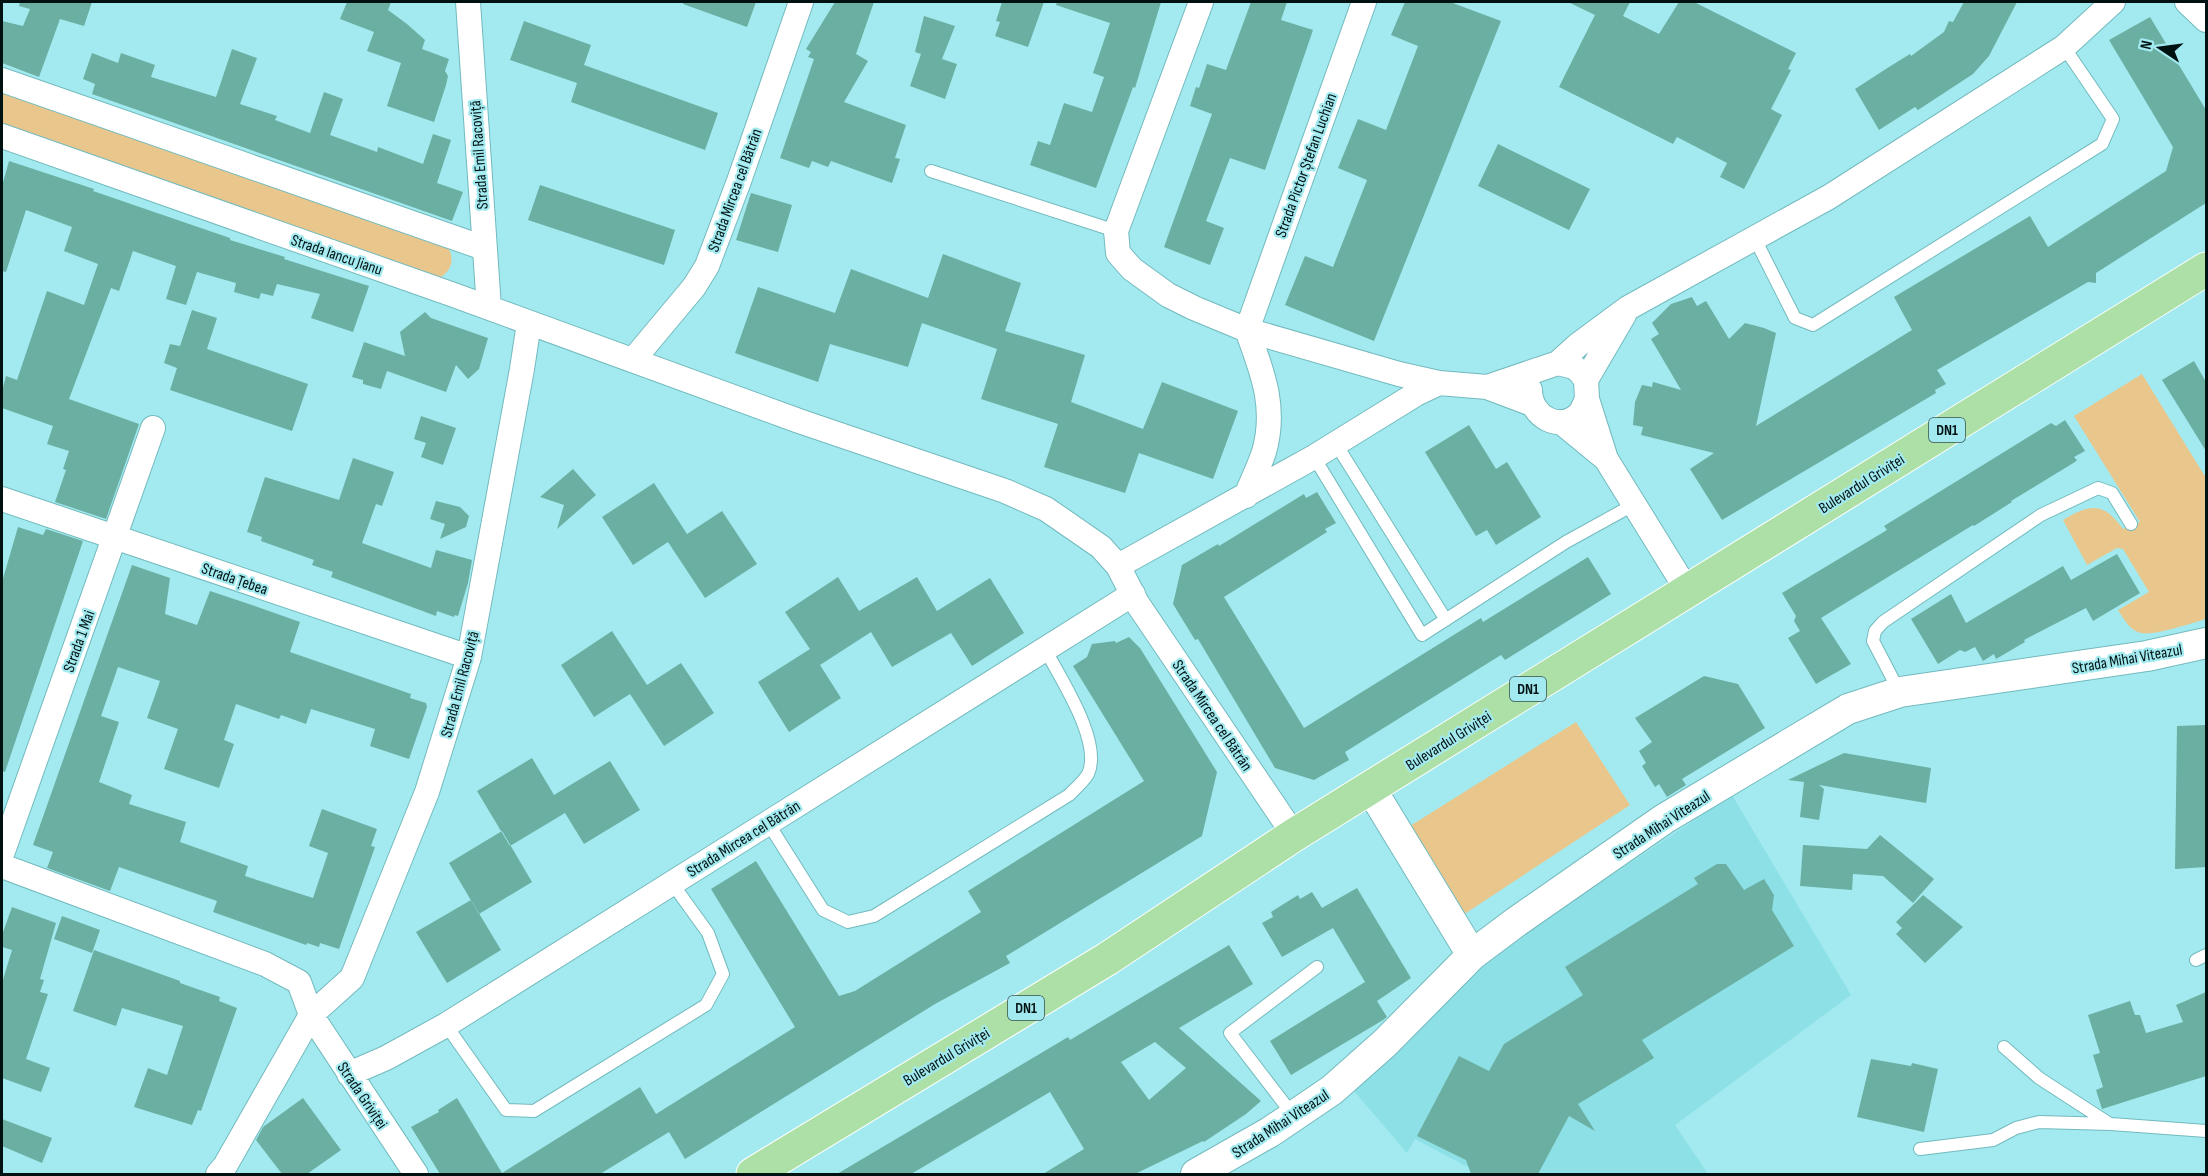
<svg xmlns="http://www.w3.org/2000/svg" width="2208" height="1176" viewBox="0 0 2208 1176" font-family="'Sofia Sans Condensed',sans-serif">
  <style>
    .built { fill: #8de0e5 }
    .green { fill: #e9c78c }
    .building { fill: #6bafa2; fill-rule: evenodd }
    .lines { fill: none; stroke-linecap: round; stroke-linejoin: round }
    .service-casing { stroke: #73babe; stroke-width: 14 }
    .minor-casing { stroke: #73babe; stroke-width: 26 }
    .tertiary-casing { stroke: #73babe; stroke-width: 32 }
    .primary-casing { stroke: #fff; stroke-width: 35 }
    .service { stroke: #fff; stroke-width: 12 }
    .minor { stroke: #fff; stroke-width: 24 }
    .tertiary { stroke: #fff; stroke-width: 30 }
    .primary { stroke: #ade0a6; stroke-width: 33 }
    .labels { text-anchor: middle; stroke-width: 4.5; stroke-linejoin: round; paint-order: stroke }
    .shield { fill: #a2eaef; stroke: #315254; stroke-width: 1.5 }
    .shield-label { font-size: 15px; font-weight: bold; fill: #001112 }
    .street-label { font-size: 16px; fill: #001112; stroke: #a2eaef }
  </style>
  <rect width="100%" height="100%" fill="#a2eaef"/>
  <path class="built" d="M1732,795l119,200 -176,130 33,49h-227l-66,-35 -8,14 -53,-62 115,-121z"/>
  <path class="green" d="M2,86l447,163c6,13 1,23 -11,30l-436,-151z
    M2142,374l64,104v141c-14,4 -52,17 -65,14 -11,-2 -17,-14 -23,-23l31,-18 -26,-43 -6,-1 -30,17 -24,-45c27,-16 40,-19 60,9l17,-7 -66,-106z
    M1576,722l54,83 -167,110 -53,-89z"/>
  <path class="building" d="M20,2h72l-8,24 -24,-7 -21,58 -37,-14v-42l21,5 7,-17 -11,-3z
    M347,2h44l-3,8 19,14 18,16 -3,9 27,10 -4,12 3,5 -2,9 -12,37 -47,-16 14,-43 -34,-12 7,-19 -34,-13z
    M684,2h72l-9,25 -64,-23z
    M835,2h39l-18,52 12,7 -24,41 62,23 -11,33 5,1 -8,24 -61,-22 -3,6 -16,-6 -3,7 -29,-10 34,-99 -6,-2 3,-5 -5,-3z
    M1002,2h42l-16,45 -33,-11 5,-14 -4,-1z
    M1057,2h104l-26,86 -2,-1 -37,101 -66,-23 8,-24 12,4 14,-42 28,9 12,-35 -11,-4 17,-50 -54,-18z
    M1251,2h36l-6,18 32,10 -48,140 -35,-12 -24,63 18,7 -14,37 -46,-18 48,-133 -22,-8 6,-19 3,1 8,-24 19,6z
    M1405,2h45l51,19 -127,320 -89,-36 20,-49 28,11 34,-87 -29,-12 20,-49 28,11 32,-84 -27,-11z
    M1568,2h62l-7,14 36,18 20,-32h15l102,51 -8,16 3,1 -20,39 11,6 -38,74 -24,-12 7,-14 -50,-26 -4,7 -114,-57 36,-72z
    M1964,2h53l-28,54 -16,18 -55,36 -3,-3 -36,23 -24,-41 34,-22 21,-13 1,2 33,-24 5,-11 4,1z
    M924,16l31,10 -13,33 15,5 -12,35 -35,-13 11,-32 -6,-2z
    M2150,17l56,93v93l-110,70v10l-8,-1 -151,88 9,14 -11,6 1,3 -214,127 -32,-51 24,-16 -73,-18 2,-8 -10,-2 2,-23 7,-17 10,2 1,-5 28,8 -30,-51 8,-5 -7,-11 19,-19 21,-7 5,9 9,-5 23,38 16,-16 19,5 12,5 -20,93 156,-96 -18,-33 136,-81 18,31 118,-76 7,-24 -64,-107z
    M524,21l67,24 -7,20 134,48 -13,37 -134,-48 6,-19 -67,-23z
    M232,49l25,9 -17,46 37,12 -2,4 35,13 14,-41 19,7 -13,36 47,17 1,-5 45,17 10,-30 18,6 -14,43 26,9 -11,29 -360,-127 3,-10 -12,-5 9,-26 26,10 3,-10 34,12 -4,12 65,20z
    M1498,144l92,45 -21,41 -91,-44z
    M9,161l85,28 -1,2 137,47v2l55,17 -1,2 85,27 -16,46 -42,-14 9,-24 -43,-10 -4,12 -12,-3 -2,6 -25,-7 2,-9 -39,-11 -11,33 -20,-6 10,-33 -43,-15 -14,40 -8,-3 -42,111 70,25 -33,95 -51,-17 11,-32 -3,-1 6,-18 -22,-7 6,-18 -51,-18v-17l4,-15 11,4 30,-89 37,14 14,-41 -34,-13 8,-24 -46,-17 -20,62 -4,-1v-85z
    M540,185l135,45 -11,35 -136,-45z
    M751,193l41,12 -14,47 -42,-12z
    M943,254l78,29 -16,48 80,24 -14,47 72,27 19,-47 76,29 -25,68 -74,-26 -14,40 -81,-26 14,-43 -77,-25 16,-50 -75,-26 -14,44 -78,-23 -12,38 -83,-29 23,-66 77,26 16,-44 77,29z
    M192,310l25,8 -10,31 101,35 -16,47 -122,-41 7,-22 -13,-5 6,-19 10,2z
    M425,312l6,6 57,20 -9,31 -11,10 -12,-14 -10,27 -59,-21 -6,18 -18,-5v-4l-11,-3 12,-35 41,14 -5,-24z
    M2194,361l12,21v69l-44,-71z
    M421,416l35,12 -13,37 -22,-8 5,-14 -12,-4z
    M2065,420l20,31 -11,6 3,3 -2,2 -64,39 1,1 -38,24 -1,-1 -152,93 30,46 -35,20 -28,-46 12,-7 -6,-10 2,-5 -14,-23 105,-63 -3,-4 167,-103 5,3z
    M1469,425l27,44 11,-7 34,55 -45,28 -9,-15 -11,6 -51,-84z
    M353,458l41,14 -12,34 -6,-2 -14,39 69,25 5,-18 36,10 -4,23 -10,33 -3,-1 -1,2 -17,-6 -1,5 -105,-39 2,-5 -21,-7 2,-5 -53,-19 1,-4 -15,-5 18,-55 74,23z
    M573,469l23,26 -39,34 7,-24 -24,-8z
    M654,483l33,51 35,-23 35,53 -52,34 -37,-56 -35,23 -31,-48z
    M1317,492l19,31 -11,6 2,3 -103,65 80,131 177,-110 2,4 105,-65 23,37 -106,66 -4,-5 -156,97 4,8 -35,20 -39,-12 -77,-129 -3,1 -22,-36 9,-39 36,-21 1,2 85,-52 2,4z
    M436,501l24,6 9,9 -3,11 -26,12 5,-15 -15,-5z
    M18,527l25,8 3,-6 37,12 -78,231 -3,-1v-189z
    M2117,554l23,39 -47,28 -7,-13 -62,32 1,2 -29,17 -2,-5 -11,7 -8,-14 -10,5 -5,-2 -22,14 -27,-45 40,-25 15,29 97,-57 8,14z
    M132,565l38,13 -5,36 32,11 13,-34 33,11 57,20 -10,30 121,42 -1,4 16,5 1,4 -18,52 -39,-13 5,-17 -64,-20 -5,15 -25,-9 -2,4 -43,-15 -12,36 10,4 -15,44 -55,-19 14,-40 -31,-11 13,-37 -42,-14 -17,49 18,6 -20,60 33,13 -3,9 57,18 -6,20 68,24 -3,10 68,22 15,-45 -19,-7 13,-37 55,20 -6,17 4,1 -36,102 -19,-6 -1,4 -12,-4 -1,2 -93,-33 4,-11 -98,-34 -9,24 -63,-23 6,-16 -20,-7z
    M838,577l21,34 58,-34 20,34 53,-33 34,55 -52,33 -21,-33 -59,34 -21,-35 -51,33 21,33 -52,34 -31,-50 52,-33 -25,-37z
    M612,631l35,54 34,-22 33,50 -50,33 -34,-52 -36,23 -33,-52z
    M1129,637l11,11 77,124 -15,64 -196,120 4,7 -75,41 -250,155 -16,-27 -69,42h-160l-29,-47 28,-15 -1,-2 19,-12 45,75 138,-86 16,27 139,-87 -84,-138 45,-28 83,135 16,-5 126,-79 -13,-21 176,-110 -71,-115 14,-9 5,-13 23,-3 1,2z
    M1704,676l34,8 27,44 -83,51 4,6 -19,12 -8,-13 -4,3 -13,-21 4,-3 -7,-12 13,-9 -17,-24z
    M2206,725v142l-31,2 2,-143z
    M1844,753l87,15 -5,35 -107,-18 5,4 -5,31 -19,-3 4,-35 -16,-2z
    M532,758l22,37 56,-34 30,49 -56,34 -19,-31 -55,33 -33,-55z
    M502,831l30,51 -53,32 -30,-51z
    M1880,835l54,44 -21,24 -30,-27 -30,-2 -1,16 -52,-4 3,-41 64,4z
    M1717,864h9l18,26 20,-11 10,16 -2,15 22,36 -152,94 12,18 -76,46 17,27 -26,-15 -31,58h-67l-5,-14 -49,-24 42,-80 30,15 15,-27 79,-49 -18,-28 133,-83 -4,-6z
    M1357,888l54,90 -34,23 10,16 -4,3 -92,55 -21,-34 95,-59 -32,-54 -51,29 -20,-34 11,-6 -2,-5 27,-17 2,4 12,-7 10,16z
    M1923,895l40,32 -38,36 -29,-29 6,-6 -6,-6z
    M471,900l30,50 -54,33 -31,-51z
    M12,907l44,16 -16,56 4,1 -4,12 8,2 -22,65 24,9 -9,24 -39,-14v-95l10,-33 -10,-3v-12z
    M62,916l38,14 -8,23 -38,-14z
    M1229,945l24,39 -74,44 82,73 -15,13 -42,28 -1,-1 -68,33h-92l41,-25 -34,-57 -139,82h-74l221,-131 10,-6 2,3zM1155,1042l31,26 -37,32 -28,-38z
    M94,950l86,31v2l40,14 -1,4 18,7 -36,103 -3,-1 -6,15 -58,-18 14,-39 19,7 16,-49 -61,-18 -6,18 -43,-15z
    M2206,992v84l-104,33 -6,-19 7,-3 -10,-32 7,-2 -12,-38 42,-14 5,14h5l6,18 37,-11 -7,-17z
    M1871,1059l40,7 1,-3 26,6 -14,63 -67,-15z
    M303,1098l38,52 -34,24h-25l-26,-34 7,-13z
    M2,1119l50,19 -10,25 -40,-17z"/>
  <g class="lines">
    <defs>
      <path id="service" d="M931,171l185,60
        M1754,237l41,81 18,7 289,-181 11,-25 -49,-72
        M1336,444l110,176
        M1314,457l108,178 144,-93 67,-37
        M1899,691l-26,-50 2,-10 8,-9 158,-107 57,-27 14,5 19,31
        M768,823l55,87 25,12 26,-6 195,-121c6,-6 15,-14 19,-21 15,-32 -28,-96 -43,-125
        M2196,960l10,-5
        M446,1025l60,85 28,1 172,-106 17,-31 -15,-41 -36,-50
        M2004,1047l35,31 71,46
        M1293,1115l-63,-82 87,-66
        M1920,1149l73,-9 23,-12 23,-6 72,2 95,7"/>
      <path id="minor" d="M468,2l21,306
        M1201,2l-85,229 2,22 14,16 36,26 26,13 53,22 152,44 40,9 48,4 45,17
        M2187,2l19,18
        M2,80l482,168
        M2,136l449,158 348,127 206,70 41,18 55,38 17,19 19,37 157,232
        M633,360l61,-73 13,-21 32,-85 62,-179
        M1558,363l20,-18 50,-37 201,-111 235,-150 49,-45
        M1586,380l38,-65
        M1487,387l71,-24 16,4 6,5 6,8 1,19 19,60 81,131
        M1530,390c0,27 31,44 51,22 2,-4 4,-9 6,-13
        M1561,422l45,37
        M1246,496c6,-15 13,-29 18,-44 13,-45 -2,-81 -17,-122l117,-328
        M2,499l467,158
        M1118,566l196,-109 102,-63 23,-11
        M2,854l151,-426
        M2,866l263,98 34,18 12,33 105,159
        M349,1074l37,-16 60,-33 687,-431
        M218,1174l7,-8 86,-151 41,-37 75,-186 42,-135 53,-288 7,-46"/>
      <path id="tertiary" d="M1371,789l101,166
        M1196,1174l74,-42 62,-42 53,-47 87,-88 44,-33 148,-103 184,-110 52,-17 247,-36 59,-13"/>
      <path id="primary" d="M753,1174l354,-215 187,-124 912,-566"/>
    </defs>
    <use href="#service" class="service-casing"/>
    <use href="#minor" class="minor-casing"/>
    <use href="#tertiary" class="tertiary-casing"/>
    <use href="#primary" class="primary-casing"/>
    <use href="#service" class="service"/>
    <use href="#minor" class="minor"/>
    <use href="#tertiary" class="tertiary"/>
    <use href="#primary" class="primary"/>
  </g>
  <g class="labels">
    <g class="shield">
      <rect x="1929" y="418" width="36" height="24" rx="4.5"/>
      <rect x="1510" y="677" width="36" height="24" rx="4.5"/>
      <rect x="1008" y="996" width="36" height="24" rx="4.5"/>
    </g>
    <g class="shield-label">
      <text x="1947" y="435">DN1</text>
      <text x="1528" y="694">DN1</text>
      <text x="1026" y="1013">DN1</text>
    </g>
    <g class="street-label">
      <text transform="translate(478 155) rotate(-94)" y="6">Strada Emil Racoviță</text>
      <text transform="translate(1305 165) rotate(-70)" y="6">Strada Pictor Ștefan Luchian</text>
      <text transform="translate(734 190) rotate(-70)" y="6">Strada Mircea cel Bătrân</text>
      <text transform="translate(337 254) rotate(19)" y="6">Strada Iancu Jianu</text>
      <text transform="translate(1861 483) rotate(-32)" y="6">Bulevardul Griviței</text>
      <text transform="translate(235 578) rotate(19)" y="6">Strada Țebea</text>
      <text transform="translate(78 641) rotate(-70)" y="6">Strada 1 Mai</text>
      <text transform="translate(2127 658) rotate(-10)" y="6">Strada Mihai Viteazul</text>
      <text transform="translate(459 684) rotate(-75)" y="6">Strada Emil Racoviță</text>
      <text transform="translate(1213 715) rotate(56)" y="6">Strada Mircea cel Bătrân</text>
      <text transform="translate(1448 740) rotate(-32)" y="6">Bulevardul Griviței</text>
      <text transform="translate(1661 824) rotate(-33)" y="6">Strada Mihai Viteazul</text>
      <text transform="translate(743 838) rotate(-32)" y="6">Strada Mircea cel Bătrân</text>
      <text transform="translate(946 1056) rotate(-31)" y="6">Bulevardul Griviței</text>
      <text transform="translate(363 1095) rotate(56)" y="6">Strada Griviței</text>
      <text transform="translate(1280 1123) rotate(-33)" y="6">Strada Mihai Viteazul</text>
    </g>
  </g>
  <rect width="2208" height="1176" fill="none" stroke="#001112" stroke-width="6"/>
  <g transform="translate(2160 48) rotate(283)" stroke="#a2eaef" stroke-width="4.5" paint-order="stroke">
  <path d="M0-4.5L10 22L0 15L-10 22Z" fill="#001112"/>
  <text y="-9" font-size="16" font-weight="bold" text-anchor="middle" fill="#001112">N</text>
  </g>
</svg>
